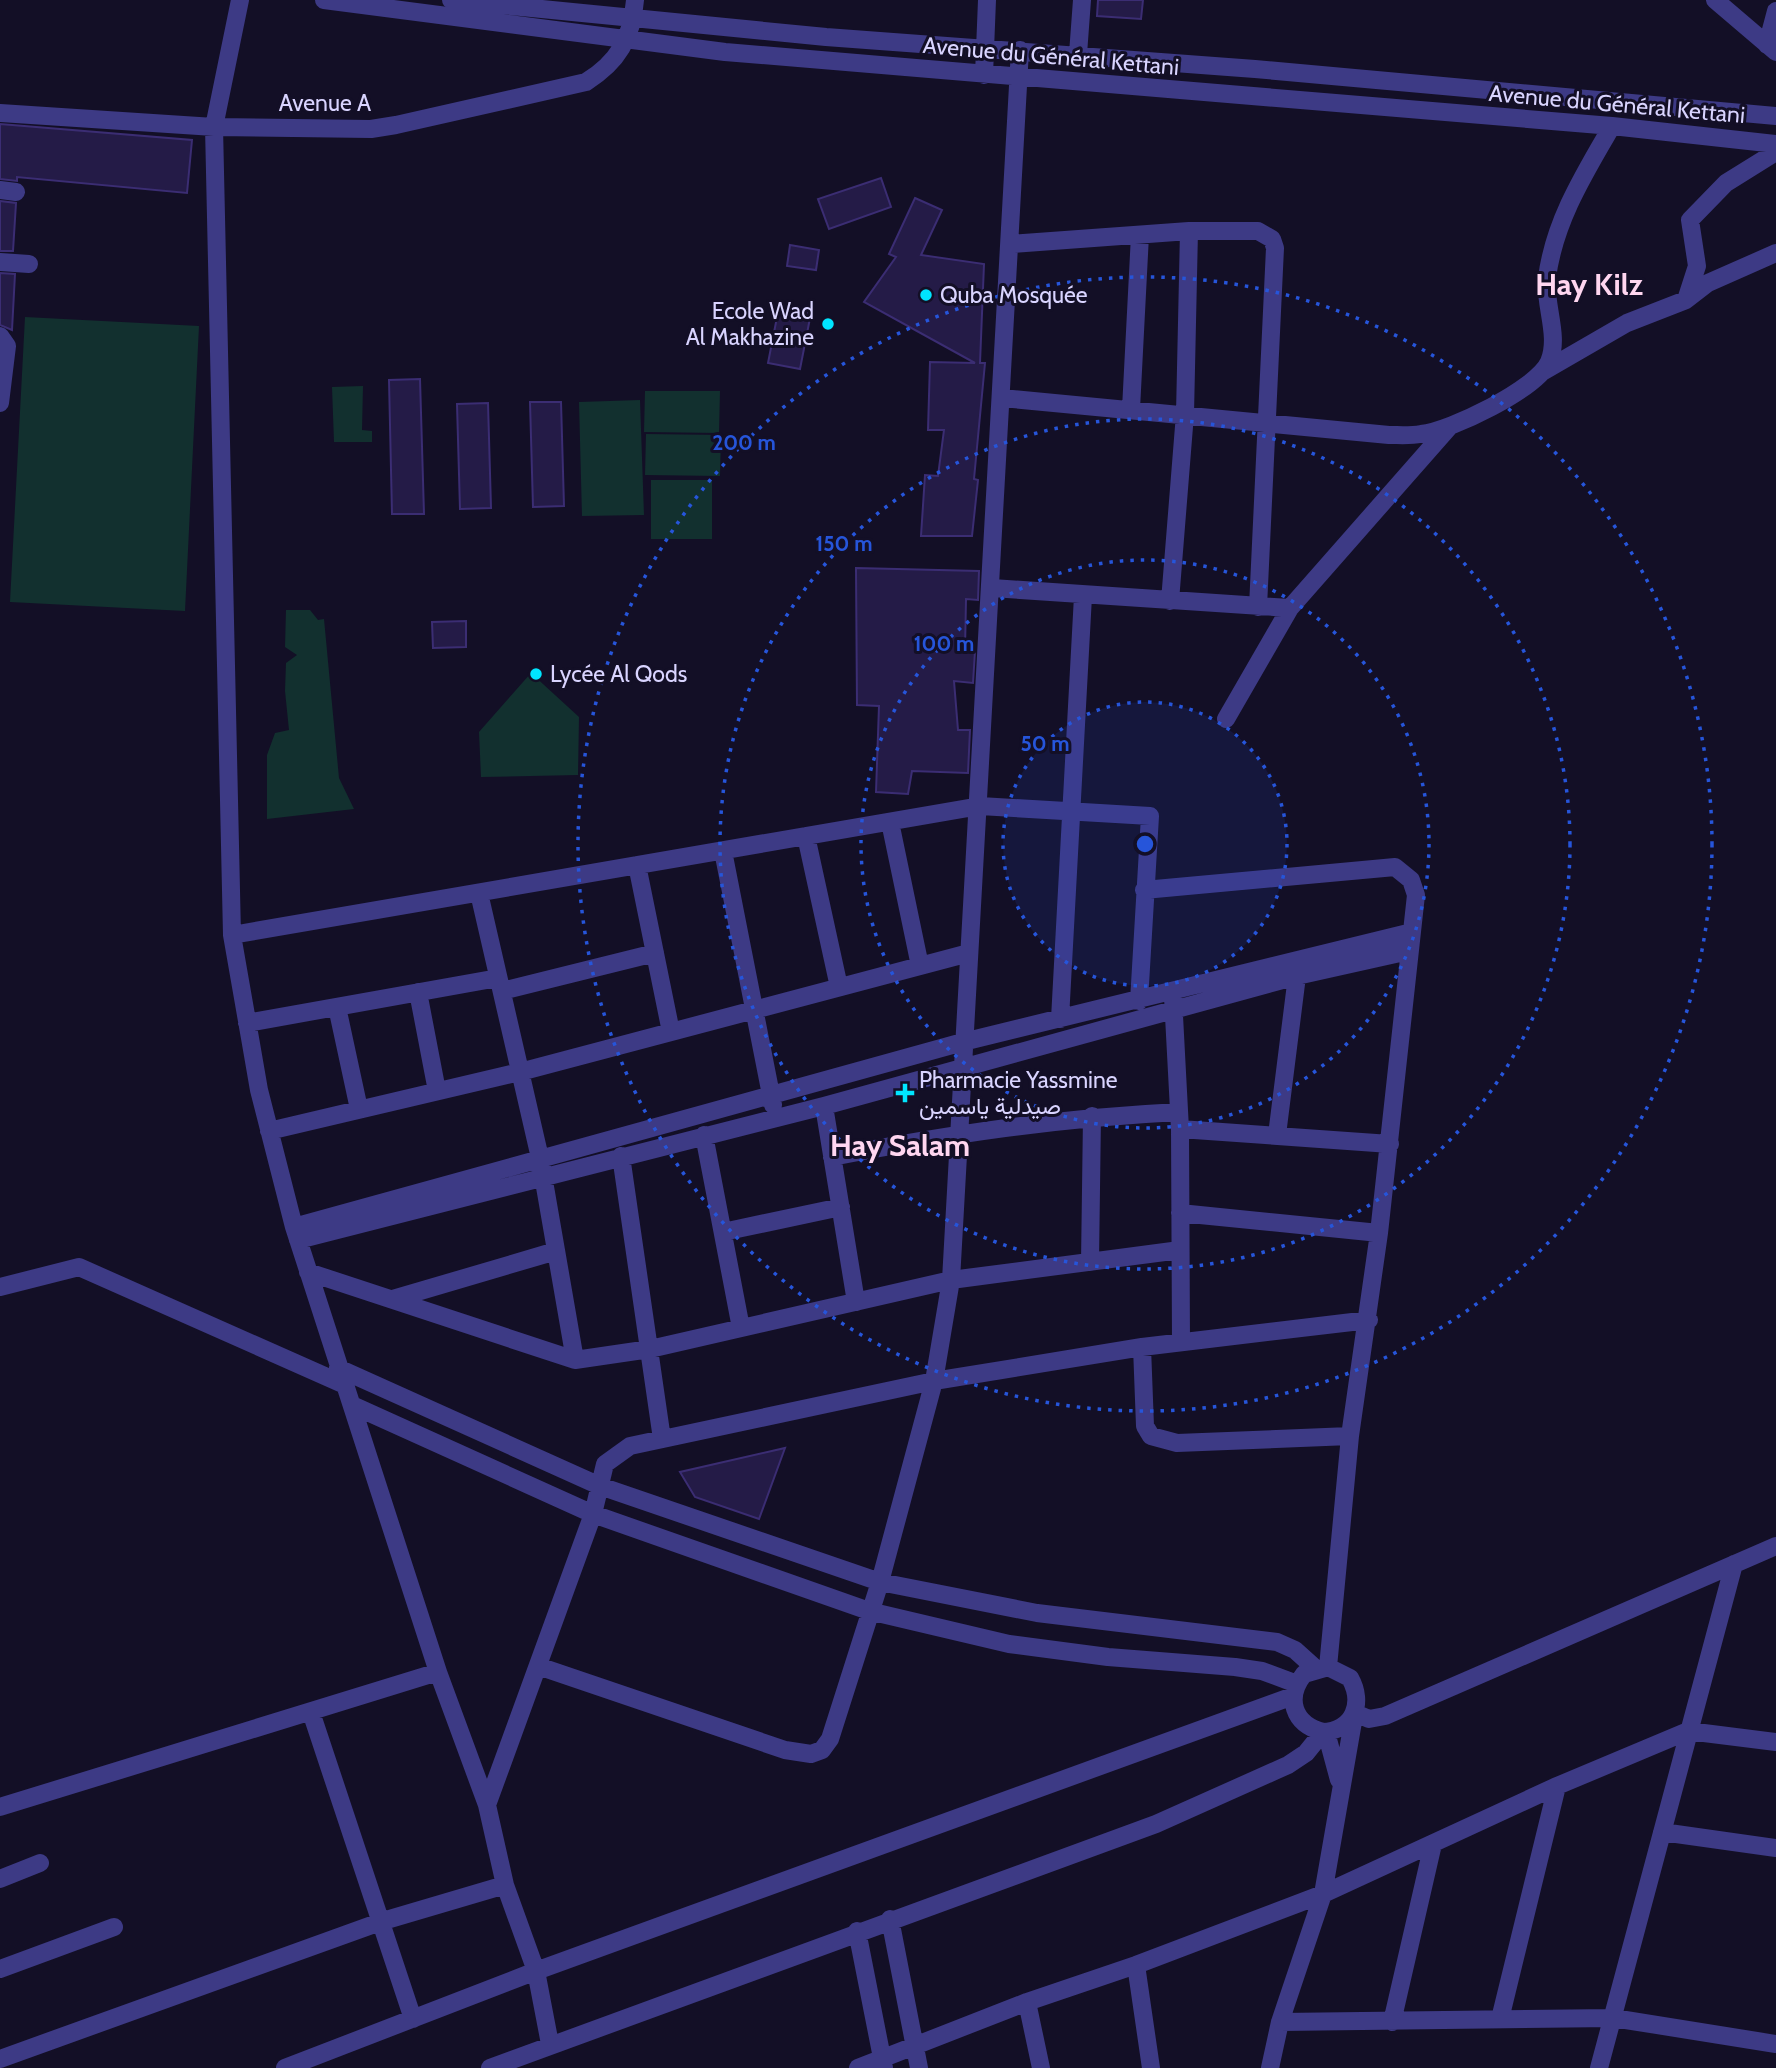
<svg xmlns="http://www.w3.org/2000/svg" width="1776" height="2068" viewBox="0 0 1776 2068" font-family="Cabin,Vazirmatn,sans-serif">
  <style>
    .green { fill: #12302f }
    .building { fill: #241b47; stroke: #3b2d73; stroke-width: 2 }
    .lines { fill: none; stroke-linecap: round; stroke-linejoin: round }
    .minor { stroke: #3d3a85; stroke-width: 18 }
    .ring { fill: none; stroke: #2655da; stroke-width: 3.5; stroke-dasharray: 3.5 7 }
    .poi-dot { fill: #00e5ff; stroke: #130f26; stroke-width: 2.5 }
    .labels { text-anchor: middle; stroke-width: 6; stroke-linejoin: round; paint-order: stroke }
    .street-label { font-size: 23px; fill: #d9d4ff; stroke: #130f26 }
    .poi-label { font-size: 23px; fill: #d9d4ff; stroke: #130f26; text-anchor: start }
    .district-label { font-size: 30px; font-weight: bold; fill: #ffd6f0; stroke: #130f26 }
    .centre { fill: #2655da; stroke: #130f26; stroke-width: 3.5 }
    .ring-label { font-size: 21px; text-anchor: middle; font-weight: bold; fill: #2655da; stroke: #130f26; stroke-width: 6; stroke-linejoin: round; paint-order: stroke }
  </style>
  <rect width="100%" height="100%" fill="#130f26"/>
  <path class="green" d="M25,317l174,9 -14,285 -175,-9z
    M363,386l-1,44 10,1v11h-38l-2,-55z
    M645,391h75l-1,42 -75,-1z
    M640,400l4,115 -62,1 -3,-114z
    M646,434l75,1 -1,41 -75,-1z
    M651,480h61v59h-61z
    M286,610h24l8,10 6,-1 15,159 15,31 -87,10v-64l8,-22 14,-3 -4,-39 1,-28 11,-8 -12,-8z
    M531,673l48,44 -1,58 -97,2 -2,-45z"/>
  <path class="building" d="M1098,0h45l-2,19 -44,-3z
    M0,124l192,16 -5,53 -170,-16v4l-17,-2z
    M881,178l10,29 -62,22 -11,-30z
    M915,198l27,12 -21,45 63,9 -4,99h5l-11,116 4,1 -6,56h-51l4,-61 13,1 6,-46h-16l2,-68 45,1 -111,-61 32,-45 -7,-3z
    M0,201l16,2 -3,48h-13z
    M790,245l29,5 -3,20 -29,-4z
    M0,273l15,1 -3,56 -12,-5z
    M779,307l32,6 -11,56 -32,-6z
    M420,379l4,135h-32l-3,-134z
    M530,402h31l3,104 -31,1z
    M488,403l3,105 -31,1 -3,-105z
    M856,568l123,3 -1,29 -12,-1 -1,51 10,1 -2,32 -19,-2 4,49h12l-2,43 -56,-2 -4,23 -32,-2 3,-86 -22,-1z
    M466,621v26l-33,1 -1,-26z
    M785,1448l-26,71 -64,-22 -15,-25z"/>
  <g class="lines">
    <path class="minor" d="M240,0l-26,127 18,808 18,103 9,52 35,137 144,445 49,133 18,80 31,86 14,73
      M324,0l401,52 887,74 164,18
      M451,0l375,37 429,32 521,47
      M1715,0l61,52
      M1767,45l9,-34
      M1078,54l4,-54
      M984,75l3,-75
      M0,113l214,14 157,2 25,-4 190,-43c32,-20 46,-44 49,-82
      M0,190l16,2
      M1011,244l178,-13h69l14,8 3,9 -17,359
      M0,262l29,2
      M1686,300l11,-34 -7,-46 36,-37 50,-31
      M0,336l7,10 -7,57
      M1544,371l83,-48 59,-23 22,-17 68,-30
      M1002,398l387,37c10,0 21,1 32,-1 29,-3 116,-45 128,-72 11,-26 -5,-57 -2,-84 7,-56 37,-104 65,-152
      M1131,409l9,-174
      M992,588l298,20
      M1170,601l15,-187 4,-183
      M1226,719l64,-111 160,-182
      M890,822l30,144
      M806,836l33,151
      M723,851l50,254
      M637,865l34,167
      M1144,890l251,-23 16,13 5,15 -37,338 -29,203 -22,231
      M479,893l61,265 35,202
      M232,935l748,-129 170,10 -11,185
      M502,991l153,-38
      M418,992l19,99
      M1173,997l7,132 210,15
      M337,1007l22,102
      M1060,1019l23,-423
      M247,1023l251,-45
      M824,1106l32,196
      M1180,1129l1,213
      M269,1131l251,-59 449,-119
      M704,1135l37,193
      M1277,1135l21,-167
      M621,1156l41,283
      M832,1157c118,-23 227,-39 347,-45
      M1180,1213l199,20
      M294,1227l669,-185 449,-110
      M723,1232l118,-25
      M298,1240l526,-134 473,-130 112,-25
      M1090,1262l2,-146
      M308,1272l267,88 75,-11 301,-69 229,-30
      M0,1287l79,-20 266,118
      M393,1299l163,-48
      M1142,1347l3,79 6,10 26,7 173,-7
      M338,1368l262,118 280,96 157,31 240,29 18,8 20,18
      M352,1405l241,109 276,97 140,33 99,13 127,10 27,4 35,13
      M538,1666l247,84 26,4 11,-4 8,-11 50,-157 54,-201 17,-101 69,-1230
      M311,1712l102,307
      M1355,1713l14,6 16,-3 391,-170
      M1326,1732l13,48
      M487,1805l106,-291 12,-50 25,-18 304,-65 208,-34 227,-27
      M0,1807l438,-135
      M1662,1832l114,16
      M0,1879l40,-16
      M890,1919l29,149
      M857,1931l27,137
      M1136,1965l15,103
      M0,1969l114,-42
      M1027,2002l14,66
      M1500,2019l57,-233
      M1280,2022l333,-4 163,26
      M1392,2022l41,-178
      M0,2059l383,-138 122,-36
      M285,2068l251,-97 757,-275
      M490,2068l666,-244 132,-59 18,-12 17,-21c31,-2 41,-29 27,-54l-22,-11 -24,7c-19,24 -11,50 19,58
      M858,2068l169,-66 109,-37 187,-71 234,-108 131,-55 88,11
      M1270,2068l10,-46 43,-128 31,-178
      M1599,2068l135,-504"/>
  </g>
  <circle cx="1145" cy="844" r="142" fill="#2655da" fill-opacity=".12"/>
  <g class="ring">
    <circle cx="1145" cy="844" r="142"/>
    <circle cx="1145" cy="844" r="284"/>
    <circle cx="1145" cy="844" r="425"/>
    <circle cx="1145" cy="844" r="567"/>
  </g>
  <g class="poi-dot">
    <circle cx="926" cy="295" r="7"/>
    <circle cx="828" cy="324" r="7"/>
    <circle cx="536" cy="674" r="7"/>
    <path d="M901.5 1082.5h7v7h7v7h-7v7h-7v-7h-7v-7h7z"/>
  </g>
  <g class="labels">
    <g class="street-label">
      <text transform="translate(1051 56) rotate(5)" y="8">Avenue du Général Kettani</text>
      <text x="325" y="111">Avenue A</text>
      <text transform="translate(1617 104) rotate(5)" y="8">Avenue du Général Kettani</text>
    </g>
    <g class="poi-label">
      <text x="940" y="303">Quba Mosquée</text>
      <text x="814" y="319" text-anchor="end">Ecole Wad<tspan x="814" dy="26">Al Makhazine</tspan></text>
      <text x="550" y="682">Lycée Al Qods</text>
      <text x="919" y="1088">Pharmacie Yassmine<tspan x="919" dy="26">صيدلية ياسمين</tspan></text>
    </g>
    <g class="district-label">
      <text x="1589" y="295">Hay Kilz</text>
      <text x="900" y="1156">Hay Salam</text>
    </g>
  </g>
  <circle cx="1145" cy="844" r="10" class="centre"/>
  <g class="ring-label">
    <text x="744" y="450">200 m</text>
    <text x="844" y="551">150 m</text>
    <text x="944" y="651">100 m</text>
    <text x="1045" y="751">50 m</text>
  </g>
</svg>
